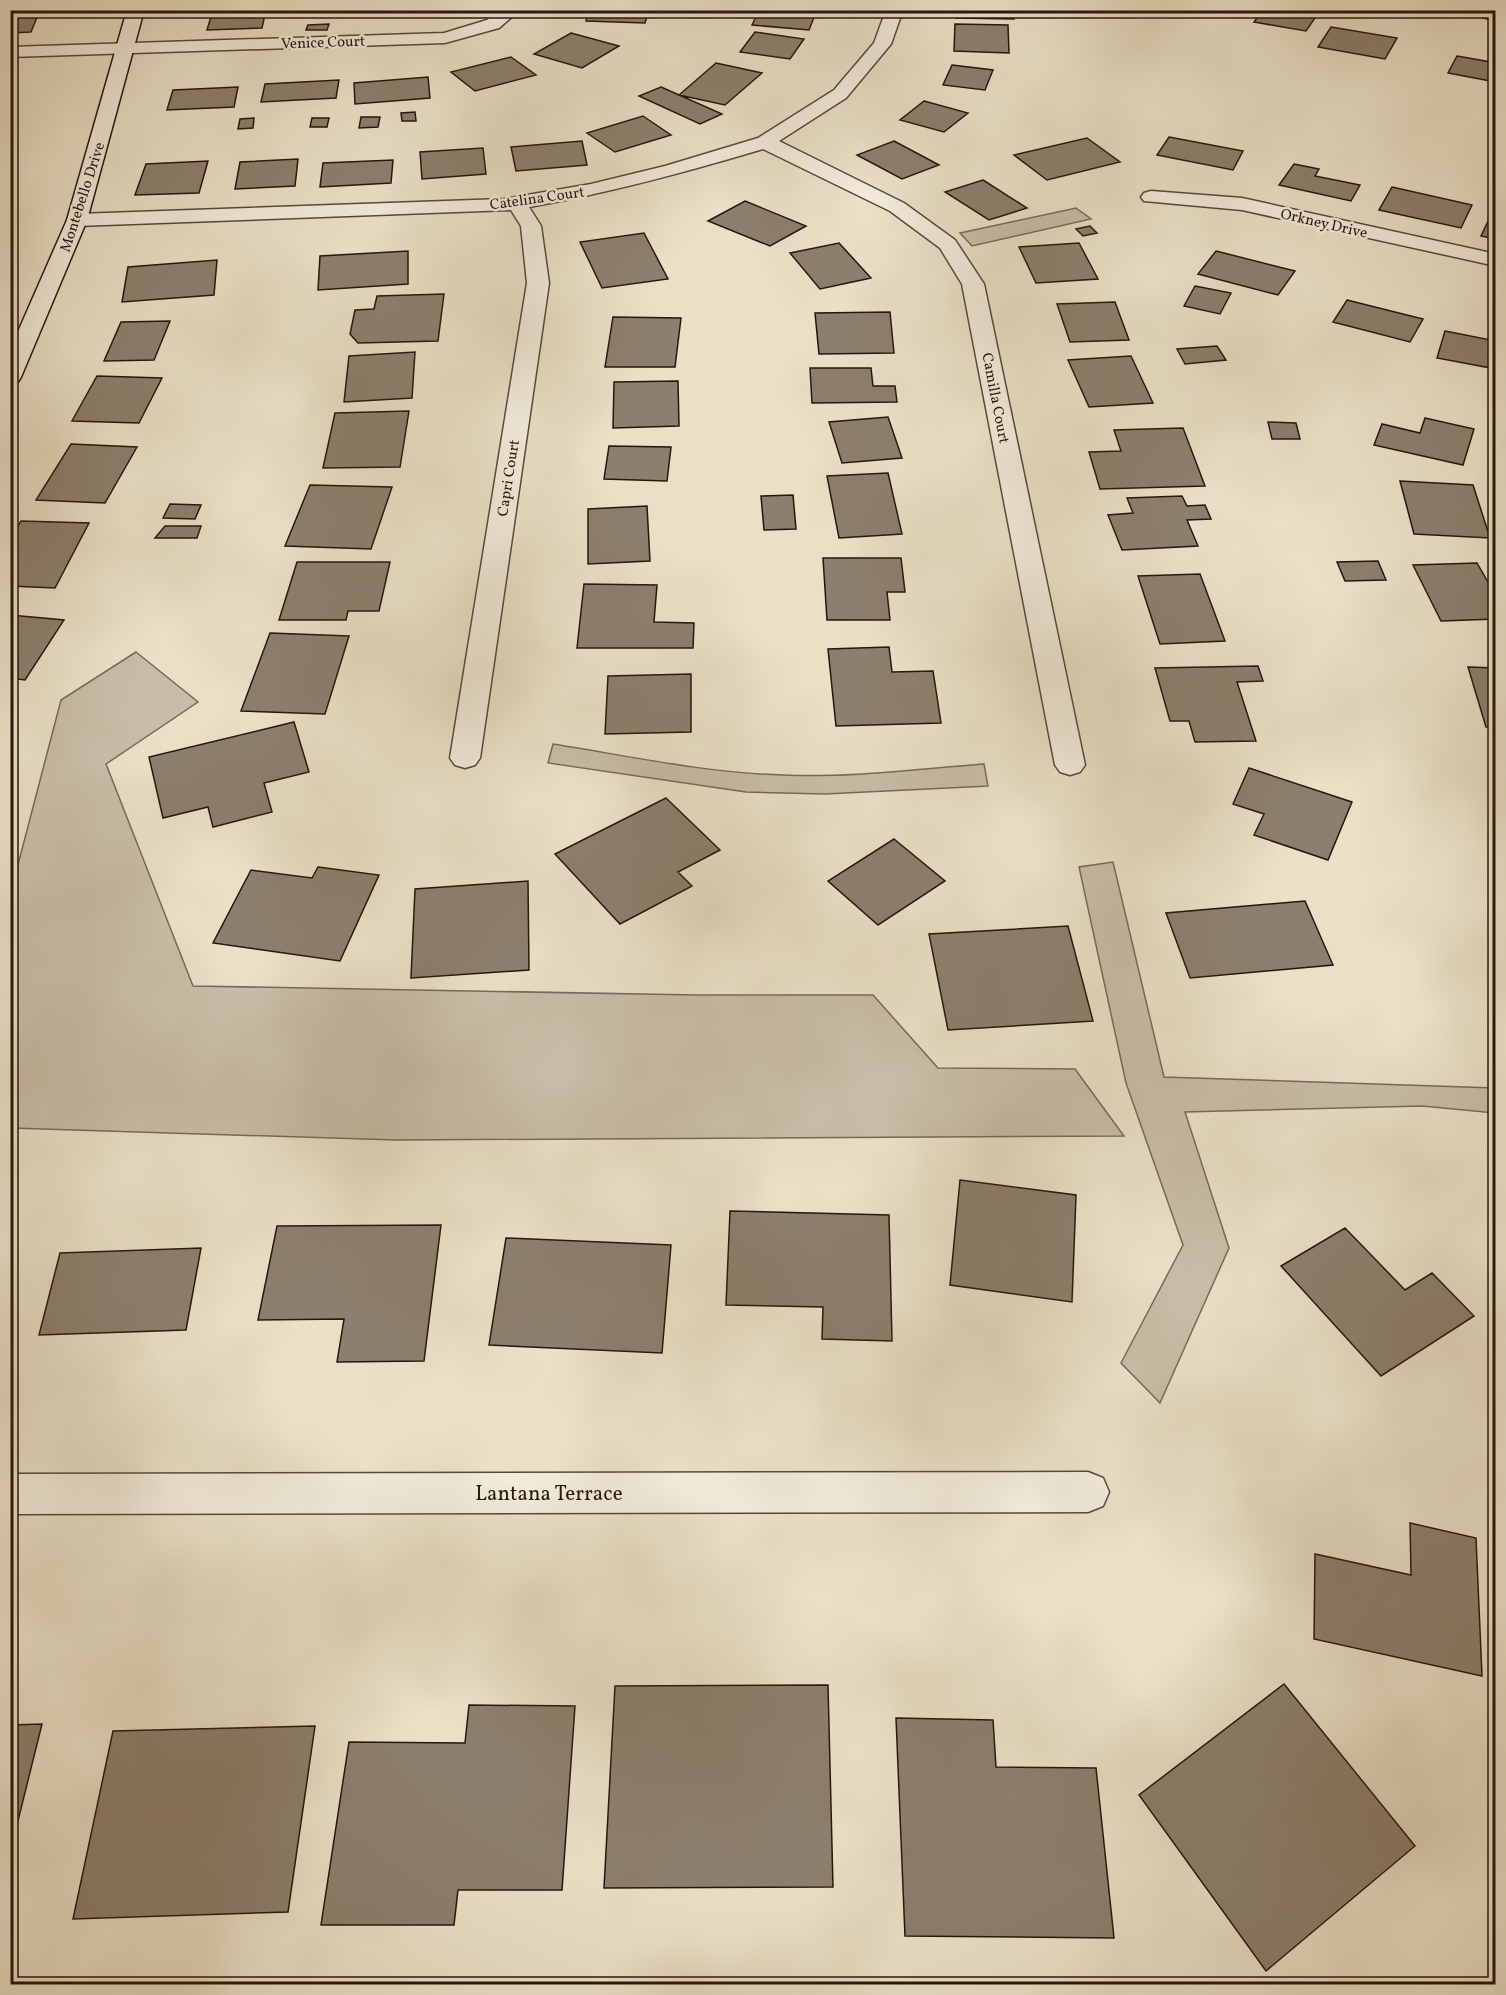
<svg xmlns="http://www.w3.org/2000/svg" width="1506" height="1995" viewBox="0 0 1506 1995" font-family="Vollkorn,serif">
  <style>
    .green { fill: #c8bda7; stroke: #78695a; stroke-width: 1.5 }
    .building { fill: #8c7f6d; stroke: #28150d; stroke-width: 1.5 }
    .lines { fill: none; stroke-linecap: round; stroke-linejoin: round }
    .street-casing { stroke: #58483b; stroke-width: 3 }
    .secondary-casing { stroke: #28150d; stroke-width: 3 }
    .street { fill: #f1ebda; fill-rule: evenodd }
    .secondary { fill: #f1ebda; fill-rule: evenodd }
    .labels { text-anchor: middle; stroke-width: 5; stroke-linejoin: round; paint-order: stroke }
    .far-street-label { font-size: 15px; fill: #28150d; stroke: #f1ebda }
    .near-street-label { font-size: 21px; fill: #28150d; stroke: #f1ebda }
  </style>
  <rect width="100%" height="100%" fill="#e9e0c6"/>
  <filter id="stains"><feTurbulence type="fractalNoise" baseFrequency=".00333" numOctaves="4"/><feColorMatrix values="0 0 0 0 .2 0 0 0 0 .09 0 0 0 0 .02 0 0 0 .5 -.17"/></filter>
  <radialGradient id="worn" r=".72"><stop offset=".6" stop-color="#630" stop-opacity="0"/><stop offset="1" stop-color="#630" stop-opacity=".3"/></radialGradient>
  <path class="green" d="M1076,208l15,11 -119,27 -12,-13z
    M136,652l62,50 -92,62 87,222 504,9h176l65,73 137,1 49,67 -728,4 -385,-12v-245l3,-3 47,-180z
    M553,744c76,12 153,29 230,31 67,3 134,-6 201,-11l4,22 -163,8 -79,-2 -198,-29z
    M1113,862l51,215 331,11v25l-73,-7 -237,6 44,136 -69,155 -39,-40 62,-118 -57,-162 -47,-216z"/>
  <path class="building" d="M40,10l-9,22 -21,1v-22z
    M213,10h53l-4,18 -55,2z
    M396,10h41l-1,5h-42z
    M589,10h60l-4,13 -59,-2z
    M759,10h58l-8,20 -57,-5z
    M955,10h58l1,9 -58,-1z
    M1263,10h25l29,5 -11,16 -52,-9z
    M329,24l-2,6h-21l2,-5z
    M955,24l53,1 1,28 -55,-2z
    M1331,27l66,11 -12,21 -67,-12z
    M755,32l49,7 -14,20 -50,-7z
    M571,33l48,13 -37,22 -48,-14z
    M1457,56l39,7v19l-48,-9z
    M511,57l25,18 -61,16 -24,-19z
    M716,63l46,10 -37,32 -46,-10z
    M952,65l41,5 -8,20 -42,-5z
    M428,77l2,21 -75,6 -1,-21z
    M339,80l-3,18 -75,4 4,-18z
    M238,87l-4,20 -67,3 6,-20z
    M661,87l61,27 -22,10 -61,-28z
    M924,101l44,12 -24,19 -44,-12z
    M415,112l1,9h-14l-1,-8z
    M643,116l28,19 -56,17 -28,-19z
    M361,117h19l-2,10 -19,1z
    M254,118l-1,10 -15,1 2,-10z
    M312,118h17l-2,9h-17z
    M1169,137l74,14 -10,19 -76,-15z
    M1087,138l33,24 -73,18 -33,-25z
    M582,141l5,24 -71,6 -5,-24z
    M894,141l45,24 -37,14 -45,-24z
    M483,148l3,26 -64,5 -2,-27z
    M298,159l-3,27 -60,3 5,-27z
    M393,160l-2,23 -71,4 3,-24z
    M208,161l-9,32 -64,2 11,-31z
    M1294,164l25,5 -4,7 45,9 -9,16 -72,-16z
    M983,180l44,28 -38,12 -44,-28z
    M1392,187l80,18 -11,23 -82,-18z
    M745,201l61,25 -36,20 -62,-25z
    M1493,211l3,1v27l-15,-3z
    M1090,226l7,7 -14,3 -7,-7z
    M644,233l24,46 -66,9 -22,-46z
    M839,243l32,35 -51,11 -30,-36z
    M1079,243l19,36 -62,4 -17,-36z
    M408,251v33l-90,6 2,-34z
    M1216,251l79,20 -17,24 -80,-21z
    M217,260l-3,35 -92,7 6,-35z
    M1195,286l36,7 -11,21 -36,-8z
    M444,294l-6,47 -80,2 -8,-9 5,-24 19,-1 3,-13z
    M1347,300l76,19 -13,23 -77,-20z
    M1115,302l14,38 -59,2 -13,-38z
    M890,312l4,41 -75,1 -4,-41z
    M613,317l68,1 -6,49h-70z
    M170,321l-16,39 -50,1 17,-39z
    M1445,331l51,10v28l-59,-11z
    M1217,346l9,14 -41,4 -8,-15z
    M415,352l-3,46 -68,4 5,-46z
    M1131,356l22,47 -64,4 -21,-47z
    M810,368h61l2,18h22l2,16 -85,1z
    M97,376l65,2 -23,45 -67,-2z
    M678,381l1,45 -66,2 1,-46z
    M409,411l-9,56 -77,1 12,-55z
    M888,417l14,41 -60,5 -13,-41z
    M1425,418l49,11 -11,36 -89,-20 8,-21 38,9z
    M1268,422l28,1 4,16h-28z
    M1183,428l22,58 -105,3 -11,-37 32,-1 -7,-21z
    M71,444l66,3 -32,56 -69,-3z
    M609,446l62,1 -4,34 -63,-2z
    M888,473l14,61 -63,4 -12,-62z
    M1400,481l73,4 17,53 -76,-4z
    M310,485l82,2 -21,62 -86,-3z
    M793,495l3,34 -32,1 -3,-34z
    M1182,496l5,10 18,-1 6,14 -24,1 11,26 -76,4 -14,-35 25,-2 -6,-15z
    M170,504l31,1 -6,14 -32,-1z
    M647,506l3,55 -62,3v-55z
    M21,521l68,2 -34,65 -45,-2v-47z
    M165,526h36l-4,12h-42z
    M823,558h78l4,34h-18l3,28h-63z
    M1378,561l8,19 -41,1 -8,-19z
    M297,562h93l-11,49h-31l-2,9h-67z
    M1477,563l19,33v23l-55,2 -28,-56z
    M1200,574l25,67 -65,3 -22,-68z
    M584,584l73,1 -3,37 40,1 -1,25h-116z
    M10,615l54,5 -39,60 -15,-2z
    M270,633l79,3 -24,78 -84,-3z
    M889,647l3,25 41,-1 8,52 -105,3 -8,-77z
    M1258,666l5,15 -26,1 19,59 -61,1 -6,-21h-19l-15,-53z
    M1468,667l28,1v59h-10z
    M691,674v58l-86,2 3,-58z
    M294,722l15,50 -45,11 8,29 -59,15 -5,-20 -45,11 -14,-61z
    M1249,768l103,34 -24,58 -74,-25 10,-21 -31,-10z
    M666,798l54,52 -42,22 14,14 -72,38 -65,-70z
    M894,839l51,42 -67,44 -50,-44z
    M318,867l61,8 -39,86 -127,-18 38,-73 61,8z
    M528,881l1,89 -118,8 4,-89z
    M1305,901l28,64 -143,13 -24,-65z
    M1068,926l25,95 -145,9 -19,-96z
    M960,1180l116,15 -4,107 -122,-17z
    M730,1211l159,4 3,126 -70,-2 1,-32 -97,-2z
    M441,1225l-17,136 -87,1 7,-43 -86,1 19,-94z
    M1345,1228l60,62 27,-17 42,43 -93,60 -100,-110z
    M506,1238l165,7 -9,108 -173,-8z
    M201,1248l-15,82 -147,5 21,-82z
    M1410,1523l66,15 6,138 -168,-37 1,-85 96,21z
    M1284,1684l131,162 -149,125 -127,-176z
    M828,1685l5,202 -229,1 11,-202z
    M469,1705l106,1 -13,184h-104l-4,35h-133l28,-183 116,1z
    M896,1718l97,2 3,47 100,1 18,170 -209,-2z
    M42,1724l-32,129v-128z
    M315,1726l-27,186 -215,7 40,-188z"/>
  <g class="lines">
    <defs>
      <path id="street" d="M500,10h20l-21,18 -54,15 -435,14v-10l434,-14 43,-13z
        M886,10h17l-12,34 -45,54 -67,43 125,62 51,37 29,44 101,481 -5,7 -10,3 -10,-3 -5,-7 -93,-481 -22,-36 -50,-37 -127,-62c-77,23 -154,44 -234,58l12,19 8,57 -69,475 -5,7 -10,3 -10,-3 -5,-7 77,-475 -6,-57 -10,-16 -434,16 -7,-2 -3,-4 3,-4 7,-2 426,-15 88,-15 74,-18 93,-28 76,-48 40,-47z
        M1151,191l91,7 254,56v12l-254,-56 -98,-9 -3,-4 3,-4z
        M1088,1472l15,6 6,14 -6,14 -15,6 -1078,2v-40z"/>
      <path id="secondary" d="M127,10h17l-57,210 -66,157 -3,5 -8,2v-34l57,-130z
        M1466,10h30v10l-28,-6z"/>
    </defs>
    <use href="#street" class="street-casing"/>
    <use href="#secondary" class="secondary-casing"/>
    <use href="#street" class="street"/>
    <use href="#secondary" class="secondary"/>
  </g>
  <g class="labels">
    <g class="far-street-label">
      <text transform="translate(323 42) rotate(-2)" y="5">Venice Court</text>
      <text transform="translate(82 197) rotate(-72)" y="5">Montebello Drive</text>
      <text transform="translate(537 198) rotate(-8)" y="5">Catelina Court</text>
      <text transform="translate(1324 223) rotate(13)" y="5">Orkney Drive</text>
      <text transform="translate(996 398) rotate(79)" y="5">Camilla Court</text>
      <text transform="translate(508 478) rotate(-81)" y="5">Capri Court</text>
    </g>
    <g class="near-street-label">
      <text x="549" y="1500">Lantana Terrace</text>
    </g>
  </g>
  <rect width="1506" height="1995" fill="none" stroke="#e9e0c6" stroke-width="36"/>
  <rect x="12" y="12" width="1482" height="1971" fill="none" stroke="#28150d" stroke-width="3"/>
  <rect x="18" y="18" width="1470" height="1959" fill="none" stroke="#28150d" stroke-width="1.5"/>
  <rect width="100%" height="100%" filter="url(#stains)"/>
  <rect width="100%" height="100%" fill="url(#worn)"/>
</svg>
